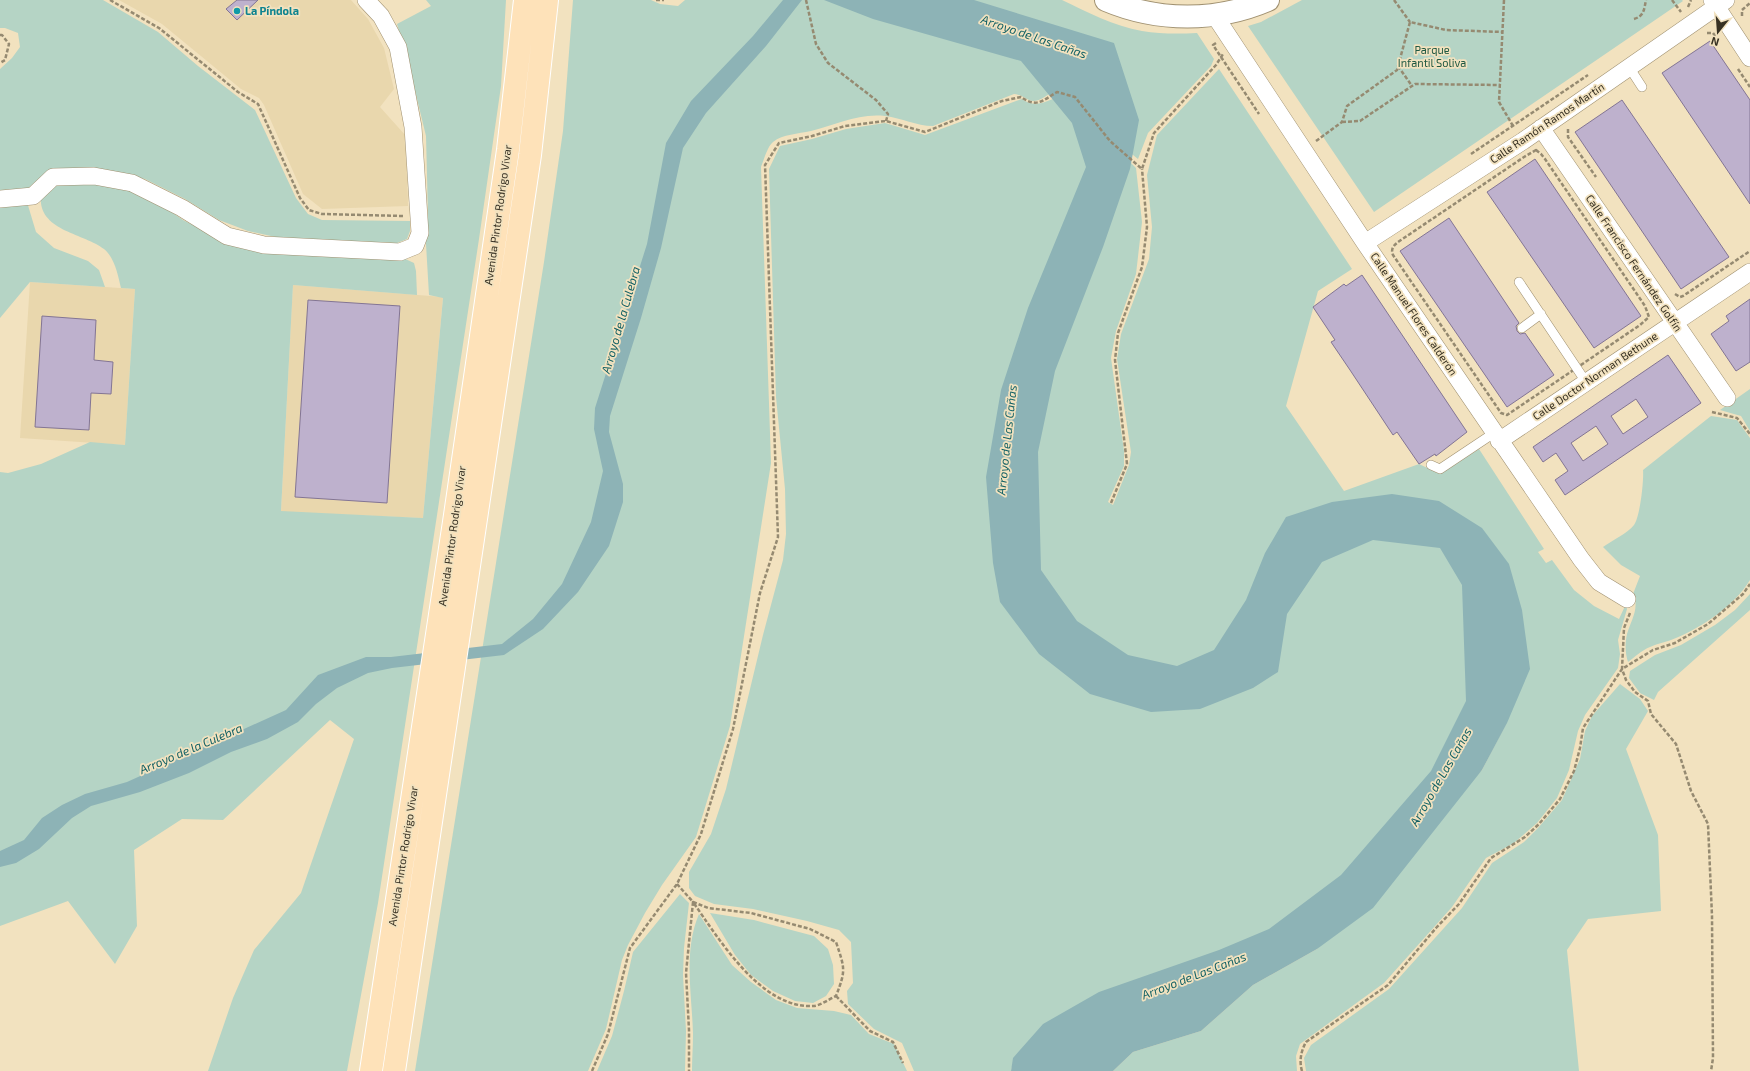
<svg xmlns="http://www.w3.org/2000/svg" width="1750" height="1071" viewBox="0 0 1750 1071" font-family="'Exo 2',sans-serif">
  <style>
    .built { fill: #e9d7ad }
    .green { fill: #b5d4c5 }
    .water { fill: #8db3b6 }
    .building { fill: #beb1cd; stroke: #837594; fill-rule: evenodd }
    .lines { fill: none; stroke-linecap: round; stroke-linejoin: round }
    .service-casing { stroke: #a09171; stroke-width: 10 }
    .minor-casing { stroke: #a09171; stroke-width: 18 }
    .tertiary-casing { stroke: #a09171; stroke-width: 24 }
    .primary-casing { stroke: #fff; stroke-width: 24 }
    .path { stroke: #958a71; stroke-width: 2.5; stroke-dasharray: 4 2; stroke-linecap: butt }
    .service { stroke: #fff; stroke-width: 9 }
    .minor { stroke: #fff; stroke-width: 17 }
    .tertiary { stroke: #fff; stroke-width: 22 }
    .primary { stroke: #fee2b9; stroke-width: 22 }
    .culture-dot { fill: #0f9aa8; stroke: #f2e2bf; stroke-width: 1.5 }
    .labels { text-anchor: middle; stroke-width: 3.5; stroke-linejoin: round; paint-order: stroke }
    .culture-label { font-size: 11px; font-weight: bold; fill: #0d838f; stroke: #f2e2bf; text-anchor: start }
    .park-label { font-size: 11px; fill: #1f5842; stroke: #f2e2bf }
    .street-label { font-size: 11px; fill: #373123; stroke: #f2e2bf }
    .water-label { font-size: 12px; font-style: italic; fill: #116064; stroke: #f2e2bf }
  </style>
  <rect width="100%" height="100%" fill="#f2e2bf"/>
  <path class="built" d="M119,0h232l17,19 16,29 10,41 -14,18 26,29 2,70 -86,3 -19,-15 -39,-89 -5,-7 -18,-9 -79,-65z
    M30,282l105,7 -10,156 -105,-7z
    M293,285l150,12 -20,221 -142,-6z"/>
  <path class="green" d="M0,0h103l55,32 40,34 57,44 41,88 12,16 14,6 88,1v10l-3,8 -10,4 -117,-5 -32,-7 -29,-11 -34,-21 -40,-20 -42,-10h-38l-16,3 -22,17 -27,1v-121l12,-11 8,-11 -2,-14 -13,-5h-5z
    M426,0h80l-5,86 -22,153 -101,664 -31,168h-139l25,-73 21,-48 47,-57 53,-154 -24,-19 -107,100 -41,-1 -48,31 3,76 -22,38 -47,-63 -68,25v-454l8,1 33,-9 49,-22 35,3 10,-156 -14,-1c-3,-12 -6,-30 -17,-39 -20,-16 -67,-18 -63,-54l13,-9 19,-3 33,2 26,6 27,12 24,17 47,24 171,13 13,6 2,8 1,24 -124,-10 -12,226 142,7 20,-220 -14,-3 -4,-68 3,-11 -2,-80 -16,-66 -13,-46 34,-18z
    M573,0h78l9,4 18,2 7,-6h377c25,12 52,26 80,31 18,3 36,3 55,2l17,26 -3,7 -63,67 -10,26 -84,-68c-7,4 -17,13 -25,9 -6,-3 -8,-5 -15,-6l-81,32c-17,0 -31,-8 -48,-10 -27,-3 -49,9 -74,15 -13,3 -28,3 -38,11 -6,5 -9,18 -12,25l10,296 -41,263 -34,111 -34,48 -17,28 -17,32 -6,15 -16,69 -18,42h-173l129,-809 19,-131z
    M1302,0h380l1,1 -309,211 -126,-186 13,-4z
    M1219,69l133,200 -34,22 -32,115 58,85 75,-27 21,10 39,-25 65,100 -6,3 8,11 6,-3 22,30 20,16 25,13 7,-15 1,5 -9,31 2,14 -2,14 -33,47 -7,16 -9,39 -12,28 -20,25 -23,20 -28,15 -34,49 -68,76 -84,61 -4,12 1,15h-184l20,-19 68,-21 52,-46 64,-36 165,-179 24,-46 -162,187 -330,147 -3,13h-97l-12,-28 -28,-14 -26,-25 -1,-13 6,-8 -2,-41 -12,-12 -32,-9 -54,-12 -39,-5 -19,-8 -6,-8v-16l22,-38 15,-45 37,-154 20,-75 3,-26 -1,-45 -9,-92 -7,-228 11,-23 32,-7 34,-10 39,-6 40,12 91,-34 6,-2c14,10 25,2 40,-4l74,73 6,54 -6,52 -20,57 -5,27 13,93v15l-16,36 5,3 16,-40 2,-13 -14,-93 4,-25 28,-75 3,-32 -5,-52 10,-40z
    M27,202l9,30 18,16 34,13 11,9 6,17 -75,-5 -30,36v-113z
    M1750,389v42l-9,-15 -21,-6z
    M1711,416l26,4 13,18v142c-16,26 -46,46 -74,58 -8,4 -18,5 -26,9 -8,3 -15,10 -22,15 -3,-9 -3,-19 -1,-28 4,-14 13,-26 6,-40l7,-18 -19,-11 -18,-18c8,-6 25,-14 31,-22 6,-8 10,-45 9,-55z
    M1750,594v16l-92,82 -4,8 -14,-7 -11,-15 1,-7 25,-16 26,-10 34,-20 20,-15z
    M1620,684l20,15 8,12 -22,38 32,86 3,76 -73,8 -21,31 12,121h-273l-2,-13 7,-13 78,-56 73,-81 30,-45 32,-21 14,-14 24,-28 18,-41 5,-28 7,-15z
    M680,894l9,9 -5,45 -1,27 3,56 -1,40h-88l15,-35 12,-45 9,-39z
    M710,913l44,7 60,16 14,13 5,16 1,19 -8,12 -13,7 -18,-2 -22,-10 -22,-16 -16,-20z
    M699,914l33,51 19,17 25,18 21,8 37,3 17,4 18,19 25,10 13,27h-215c0,-12 1,-25 1,-37 -1,-39 -10,-83 6,-120z"/>
  <path class="water" d="M783,0h19l-36,46 -60,67 -23,35 -22,100 -20,70 -31,98 -1,16 14,52v18l-14,44 -31,46 -35,37 -39,26 -112,13 -24,5 -31,15 -21,16 -18,18 -31,17 -36,13 -42,21 -49,19 -49,14 -19,12 -33,31 -23,14 -16,4v-16l24,-11 18,-22 20,-13 23,-11 42,-12 159,-72 32,-35 48,-18h25l111,-13 31,-25 29,-35 29,-62 12,-51 -9,-42 1,-21 52,-164 19,-101 25,-42 62,-65z
    M824,0h150l140,43 25,77 -9,49 -27,78 -48,124 -17,81 3,118 36,51 51,34 49,11 37,-16 32,-50 19,-47 21,-36 46,-15 60,-8 47,7 43,27 27,36 13,46 8,59 -23,54 -25,47 -109,138 -56,41 -64,36 -52,46 -68,21 -20,19h-102l2,-13 30,-34 56,-32 120,-42 50,-21 72,-54 90,-104 35,-70 -4,-116 -22,-37 -67,-8 -51,22 -35,52 -9,58 -25,16 -53,21 -49,3 -61,-18 -51,-40 -39,-52 -7,-39 -7,-86 15,-87 27,-82 58,-141 -14,-44 -51,-62 -148,-42z"/>
  <path class="building" d="M237,0h21l-21,20 -11,-11z
    M1710,41l40,59v104l-88,-131z
    M1622,100l107,157 -48,32 -106,-157z
    M1535,159l106,157 -47,32 -107,-156z
    M1449,218l70,105 -3,3 1,5 3,3 5,-1 29,42 -47,32 -107,-156z
    M1362,275l105,157 -31,24 -1,-2 -16,10 -22,-32 -4,3 -43,-65 -19,-28 4,-2 -22,-33 31,-23 2,2z
    M1750,299v63l-14,9 -25,-37 18,-13 -3,-5z
    M308,300l92,6 -13,197 -92,-6z
    M42,316l54,4 -2,40 19,2 -2,32 -20,-1 -2,37 -54,-3z
    M1668,355l33,48 -136,92 -10,-15 13,-9 -12,-18 -13,9 -10,-15zM1636,399l12,18 -25,17 -12,-18zM1596,426l12,18 -25,17 -12,-18z"/>
  <g class="lines">
    <defs>
      <path id="service" d="M1629,67l13,20
        M1519,282l67,100
        M1522,328l19,-14
        M1431,465l9,4 54,-36"/>
      <path id="minor" d="M1712,0l38,58
        M1215,16l150,227 216,316 18,23 28,17
        M1541,128l186,270
        M0,199l33,-3 20,-19 41,-1 38,7 50,25 45,28 37,9 136,7 15,-6 5,-13 -7,-106 -15,-80 -17,-31 -15,-16
        M1365,243l158,-102 203,-141
        M1499,441l251,-169"/>
      <path id="tertiary" d="M1106,0c52,22 111,22 162,0"/>
      <path id="primary" d="M371,1071l83,-549 54,-372 17,-150
        M394,1071l136,-916 17,-155"/>
    </defs>
    <use href="#service" class="service-casing"/>
    <use href="#minor" class="minor-casing"/>
    <use href="#tertiary" class="tertiary-casing"/>
    <use href="#primary" class="primary-casing"/>
    <path class="path" d="M110,0l49,28 79,64 20,12 42,94 9,12 13,4 82,2
      M656,0h8
      M806,0l10,44 12,19 48,37 12,14 -2,7
      M1394,0l16,22
      M1504,0l-5,102 14,24
      M1672,0l9,12
      M1688,7l3,-7
      M1742,16v-6l8,-7
      M1634,19c10,-3 10,-9 12,-19
      M1707,33h6l3,4
      M0,35h2l7,9 -4,16 -5,3
      M1216,43l-3,2 46,69
      M1398,66l14,20
      M1738,69l12,18
      M1342,122l18,-1 55,-37 85,1
      M1568,129v8l28,40
      M1316,141l26,-19 5,-16 50,-36 13,-48 36,8 57,2
      M1536,150l5,4 4,5 100,147 4,11 -9,8 -133,90 -6,-2 -2,-3 -106,-155c-3,-7 2,-11 8,-15l123,-83z
      M1471,154l117,-79
      M1675,294l5,3 3,-1 67,-45
      M1712,412l25,6 13,16
      M1111,503l16,-39 -12,-104 3,-27 24,-66 5,-40 -5,-58
      M1630,613l-6,15 -2,41 4,11 9,12 13,9 3,13 25,30 15,47 17,33 4,92 1,142 -2,13
      M677,884l16,18 -7,71 3,57v41
      M693,902l15,6 43,5 59,16 26,13c9,27 10,28 0,54 -7,3 -16,10 -23,10 -52,3 -94,-67 -120,-104z
      M836,996l34,35 23,11 10,21
      M592,1071l16,-37 22,-86 47,-64 24,-50 32,-105 27,-136 18,-56 -13,-372 14,-22 33,-7 33,-10 41,-5 39,11 77,-31 19,-4c16,11 21,4 36,-5l18,5 35,44 32,28 12,-36 62,-68 7,-11
      M1302,1071c-3,-10 -1,-20 4,-29l82,-57 48,-57 23,-24 32,-46 34,-21 14,-13 21,-25 14,-28 6,-23 3,-20 39,-59 31,-19 22,-7 33,-19 35,-30 7,-10"/>
    <use href="#service" class="service"/>
    <use href="#minor" class="minor"/>
    <use href="#tertiary" class="tertiary"/>
    <use href="#primary" class="primary"/>
  </g>
  <circle class="culture-dot" cx="237" cy="11" r="4"/>
  <g class="labels">
    <g class="culture-label">
      <text x="245" y="15">La Píndola</text>
    </g>
    <g class="park-label">
      <text x="1432" y="54">Parque<tspan x="1432" dy="13">Infantil Soliva</tspan></text>
    </g>
    <g class="street-label">
      <text transform="translate(1547 123) rotate(-34)" y="4">Calle Ramón Ramos Martín</text>
      <text transform="translate(498 215) rotate(-82)" y="4">Avenida Pintor Rodrigo Vivar</text>
      <text transform="translate(1634 263) rotate(56)" y="4">Calle Francisco Fernández Golfín</text>
      <text transform="translate(1414 314) rotate(56)" y="4">Calle Manuel Flores Calderón</text>
      <text transform="translate(1595 376) rotate(-34)" y="4">Calle Doctor Norman Bethune</text>
      <text transform="translate(452 536) rotate(-82)" y="4">Avenida Pintor Rodrigo Vivar</text>
      <text transform="translate(403 856) rotate(-81)" y="4">Avenida Pintor Rodrigo Vivar</text>
    </g>
    <g class="water-label">
      <text transform="translate(1034 37) rotate(19)" y="4">Arroyo de Las Cañas</text>
      <text transform="translate(621 320) rotate(-74)" y="4">Arroyo de la Culebra</text>
      <text transform="translate(1007 440) rotate(-84)" y="4">Arroyo de Las Cañas</text>
      <text transform="translate(191 749) rotate(-23)" y="4">Arroyo de la Culebra</text>
      <text transform="translate(1441 777) rotate(-60)" y="4">Arroyo de Las Cañas</text>
      <text transform="translate(1194 976) rotate(-21)" y="4">Arroyo de Las Cañas</text>
    </g>
  </g>
  <g transform="translate(1718 32) rotate(197)" stroke="#f2e2bf" stroke-width="3" paint-order="stroke">
  <path d="M0-3L7 15L0 10L-7 15Z" fill="#373123"/>
  <text y="-6" font-size="11" font-weight="bold" text-anchor="middle" fill="#373123">N</text>
  </g>
</svg>
